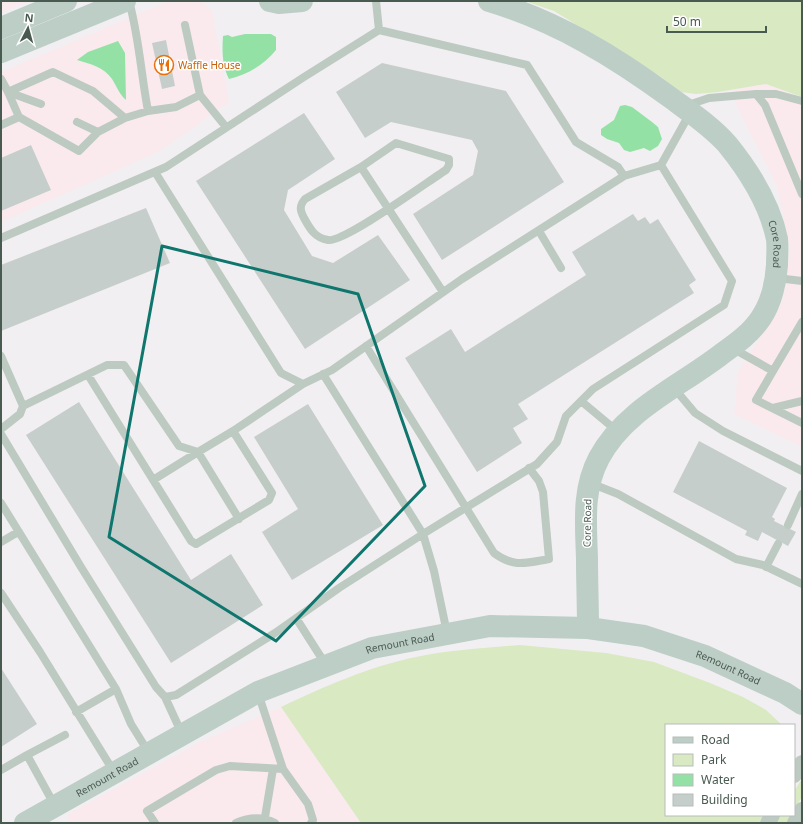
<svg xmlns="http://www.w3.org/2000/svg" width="803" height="824" viewBox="0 0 803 824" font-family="'Noto Sans',sans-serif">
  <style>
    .commercial { fill: #faeaee }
    .green { fill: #d9e9c2 }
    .water { fill: #94e1a6 }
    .building { fill: #c6cecb }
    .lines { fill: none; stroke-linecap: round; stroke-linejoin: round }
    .lane { stroke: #bccac2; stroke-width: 8 }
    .street { stroke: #bccac2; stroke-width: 16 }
    .secondary { stroke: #bccec6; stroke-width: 22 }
    .marked { fill: none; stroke: #0f766e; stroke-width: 3; stroke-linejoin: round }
    .labels { text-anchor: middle; stroke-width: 3; stroke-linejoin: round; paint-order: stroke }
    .food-label { font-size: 10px; fill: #c56008; stroke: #fff; text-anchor: start }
    .street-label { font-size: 10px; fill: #495a51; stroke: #fff }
  </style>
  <rect width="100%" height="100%" fill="#f1eff1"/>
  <path class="commercial" d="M1,1h29l-29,12z
    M169,1h32l11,10 17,91 -71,50 -157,70v-150z
    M766,84l36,13v350l-68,-33 4,-42 27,-42 19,-35 6,-46 -13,-63 -39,-77 -6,-19z
    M281,707l80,116h-293v-9l134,-73z"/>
  <path class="green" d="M525,1h277v96l-36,-13 -48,8 -22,2 -16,-2 -23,-18 -103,-63z
    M520,645l86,8 48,9 56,21 33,14 23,13 16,15h-116v90h97l-4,8h-398l-80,-116c42,-20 90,-41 135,-50 34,-7 69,-9 104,-12z
    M802,779v18l-8,13v-19z
    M779,815h13l-5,8h-11z"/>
  <path class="water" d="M245,34h26l5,3v13c-12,15 -29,25 -47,29 -7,-14 -7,-28 -6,-43l5,-1 4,2z
    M118,41l7,12 1,47c-7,-6 -9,-13 -14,-21 -8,-12 -22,-15 -35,-19l11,-8z
    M625,105l7,2 20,15 6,5 4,12 -4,7 -8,5 -6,-3 -14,4 -6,-2 -5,-7 -12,-4 -6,-4v-6l13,-9 6,-14z"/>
  <path class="building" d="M166,40l9,46 -13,3 -10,-46z
    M382,63l124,28 58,91 -122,78 -29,-46 60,-39 5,-24 -6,-11 -81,-18 -26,16 -29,-46z
    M304,113l31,46 -47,31 -4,20 28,46 21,7 45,-28 32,45 -105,69 -109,-168z
    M31,145l20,45 -50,21v-53z
    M146,208l24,55 -169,68v-66z
    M633,214l5,7 7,-4 5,7 8,-5 38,61 -7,5 5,8 -176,111 10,15 -15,9 9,15 -45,29 -72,-114 46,-29 14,23 121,-77 -14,-23z
    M79,402l112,178 40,-26 32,51 -92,58 -145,-228z
    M308,404l75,121 -91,55 -30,-48 36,-23 -44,-72z
    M699,441l88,47 -15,29 3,2 -1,2 22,11 -8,14 -26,-14 -4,9 -13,-6 2,-4 -74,-39z
    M1,668l36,56 -36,23z"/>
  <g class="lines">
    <path class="lane" d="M129,1c10,36 12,73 19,110l28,-4 24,-12 26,32
      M376,1l3,29
      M185,25l15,70
      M1,79l7,13 45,-20 40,19 32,27 23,-7
      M8,92l33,12
      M756,94h20l26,7
      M685,106l24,-8 47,-4 9,11 37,89
      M19,117l60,34 19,-19 27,-14
      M77,122l21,10
      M1,125l18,-8 -11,-25
      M396,143l53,16v6l-3,5c-19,12 -102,73 -118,70 -13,-2 -18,-11 -24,-22 -4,-8 -5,-12 1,-19l56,-32z
      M361,167l82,125
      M155,172l126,201 22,11 29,-14 130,-91 162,-103 37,-11 29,-52
      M539,231l22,37
      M1,238l165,-71 138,-90 75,-47 148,35 49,77 42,25 6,9
      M777,278l25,3
      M366,346l128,207c20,15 32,10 55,6l-6,-67 -4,-11 -10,-13
      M732,348l41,23 29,-49
      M1,356l22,50 -3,8 -19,15
      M773,371l-17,29 46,23
      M323,374l100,160 11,37 13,62
      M88,375l103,166 5,3 73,-44 3,-7 -39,-62
      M674,388l21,25 28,18 79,40
      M581,401l36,30
      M23,406l84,-41h17l55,81 19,6 35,-21 70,-47
      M773,408l29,-7
      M1,434l80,133 75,120 9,10 11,-2 99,-62 64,-45 84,-54 114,-70 20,-22 9,-26 27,-27 131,-84 8,-24 -71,-116
      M153,480l45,-28 41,67
      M590,483l28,11 118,65 27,6 39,19
      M1,503l115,186 15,35 18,29
      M788,525l14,-31
      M1,542l17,-10
      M766,567l12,-23
      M1,593l39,59 74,120
      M296,618l30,47
      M258,693l25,76 25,35 5,16 -2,3
      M165,697l17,37
      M76,712l40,-23
      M27,755l38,-20
      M1,770l26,-15 28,51
      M265,817l8,-48
      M155,823l-8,-12 69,-41 14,-4 53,3
      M236,823c14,-6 26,-7 39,0"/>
    <path class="street" d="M794,775l8,-12
      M768,823l4,-8
      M795,823l7,-13"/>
    <g class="secondary">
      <path d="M270,1l9,2 23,-2"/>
      <path id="s1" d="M489,1c67,20 125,55 182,97 19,14 40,28 56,46 22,27 43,61 50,95 1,8 0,18 0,26 -1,17 -6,38 -16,53 -10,15 -24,25 -38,35 -42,33 -98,56 -124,105 -17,32 -13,66 -12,101 0,23 1,46 1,69"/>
      <path d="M1,28l65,-27"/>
      <path d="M1,52l124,-51"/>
      <path id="s2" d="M25,823l233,-131 114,-44 118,-22 98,2 56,8 61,20 80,37 17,11"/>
    </g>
  </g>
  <path class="marked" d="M162,246l196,48 67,192 -149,155 -167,-104z"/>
  <defs>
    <symbol id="restaurant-ring" viewBox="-11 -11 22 22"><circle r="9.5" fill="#fff" stroke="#e8710a" stroke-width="1.5"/><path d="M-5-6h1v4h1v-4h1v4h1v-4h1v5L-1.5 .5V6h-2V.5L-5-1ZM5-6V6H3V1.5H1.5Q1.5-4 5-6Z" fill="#e8710a"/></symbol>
  </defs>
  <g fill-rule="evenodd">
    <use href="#restaurant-ring" x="153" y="54" width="22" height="22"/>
  </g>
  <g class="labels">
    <g class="food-label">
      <text x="178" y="69">Waffle House</text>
    </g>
    <g class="street-label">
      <text dy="4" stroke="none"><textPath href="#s1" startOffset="393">Core Road</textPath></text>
      <text transform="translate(587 523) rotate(-89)" y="4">Core Road</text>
      <text dy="4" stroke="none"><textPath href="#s2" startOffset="418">Remount Road</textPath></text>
      <text dy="4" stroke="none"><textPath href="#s2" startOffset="754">Remount Road</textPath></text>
      <text dy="4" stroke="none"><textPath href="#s2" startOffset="94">Remount Road</textPath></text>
    </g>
  </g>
  <rect width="803" height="824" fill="none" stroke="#495a51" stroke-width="4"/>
  <rect x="665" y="724" width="130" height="92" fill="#ffffff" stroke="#b6bdb9"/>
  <rect x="673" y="737" width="20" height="6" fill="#bccec6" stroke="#b6bdb9"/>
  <text x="701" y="744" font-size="12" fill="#495a51">Road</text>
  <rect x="673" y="754" width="20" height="12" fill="#d9e9c2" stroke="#b6bdb9"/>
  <text x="701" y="764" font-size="12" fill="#495a51">Park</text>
  <rect x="673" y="774" width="20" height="12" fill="#94e1a6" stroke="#b6bdb9"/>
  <text x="701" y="784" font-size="12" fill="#495a51">Water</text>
  <rect x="673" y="794" width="20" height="12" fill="#c6cecb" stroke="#b6bdb9"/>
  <text x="701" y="804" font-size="12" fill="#495a51">Building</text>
  <g transform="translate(28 28) rotate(6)" stroke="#ffffff" stroke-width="3" paint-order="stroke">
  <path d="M0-3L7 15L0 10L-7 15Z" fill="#495a51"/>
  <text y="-6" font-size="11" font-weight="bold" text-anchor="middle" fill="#495a51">N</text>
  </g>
  <path d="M667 26v6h99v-6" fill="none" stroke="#495a51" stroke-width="2"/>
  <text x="673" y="26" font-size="12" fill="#495a51" stroke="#ffffff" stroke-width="3" paint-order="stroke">50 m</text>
</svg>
